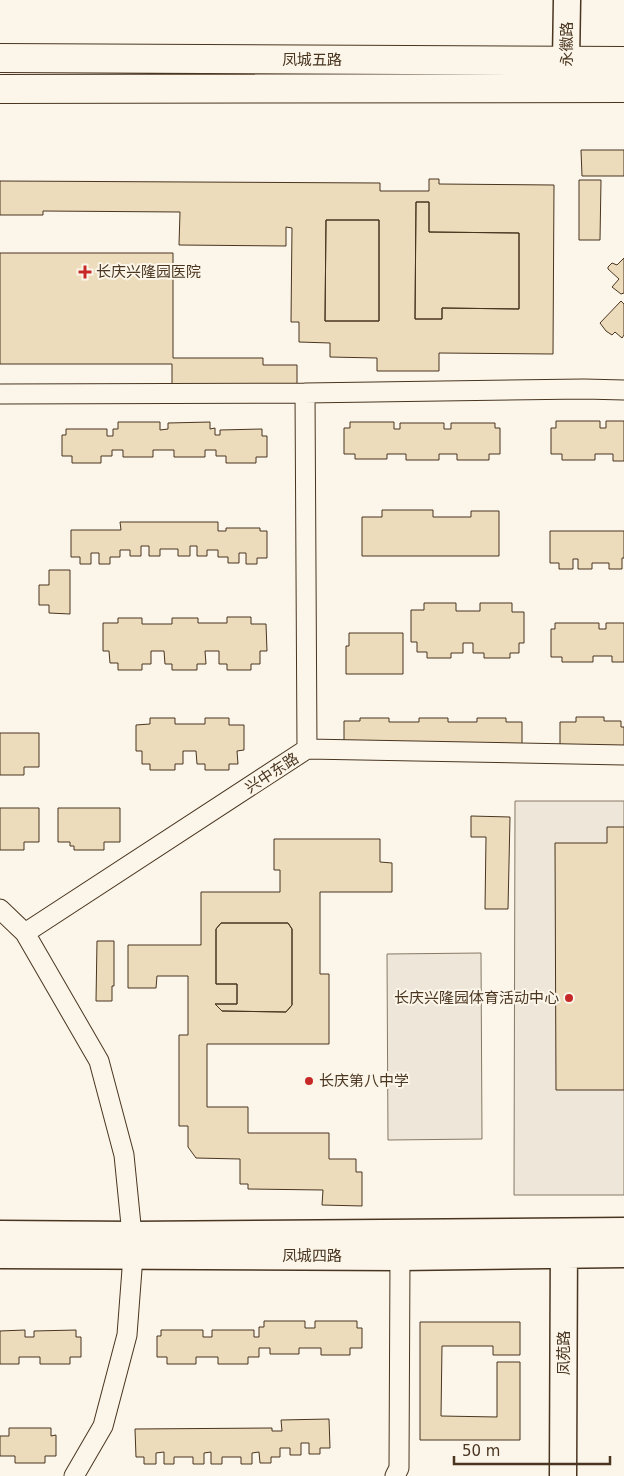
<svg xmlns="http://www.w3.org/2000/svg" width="624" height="1476" viewBox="0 0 624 1476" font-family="'DejaVu Sans','Noto Sans SC',sans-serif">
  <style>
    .green { fill: #ede6d9; stroke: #887966 }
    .building { fill: #ecdcbc; stroke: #4a3520; fill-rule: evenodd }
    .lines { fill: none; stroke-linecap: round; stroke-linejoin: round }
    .street-casing { stroke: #4a3520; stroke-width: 21 }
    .secondary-casing { stroke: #4a3520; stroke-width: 29 }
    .primary-casing { stroke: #4a3520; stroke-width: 30 }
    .street { stroke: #fbf6e9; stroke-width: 19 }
    .secondary { stroke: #fbf6e9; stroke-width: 26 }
    .primary { stroke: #fbf6e9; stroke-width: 28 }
    .poi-dot { fill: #c62828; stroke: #fbf6e9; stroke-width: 2 }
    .labels { text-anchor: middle; stroke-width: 4; stroke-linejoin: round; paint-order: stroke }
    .street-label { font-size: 15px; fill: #4a3520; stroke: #fbf6e9 }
    .poi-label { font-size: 15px; fill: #4a3520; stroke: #fbf6e9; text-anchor: start }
  </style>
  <rect width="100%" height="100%" fill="#fbf6e9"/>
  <path class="green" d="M515,801h109v394h-110z
    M481,953l1,186 -94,1 -1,-186z"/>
  <path class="building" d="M581,150h43v26h-42z
    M429,179h10v5l115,1 -1,169 -114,-1v18h-62v-13l-47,-1v-14l-31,-1v-20h-8l1,-94 -6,-1v19l-107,-1 1,-33 -137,-1v4h-43v-34l380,2v8h49zM416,202h13v30l90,1v76l-77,-1v11h-27zM326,220h53v101h-54z
    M579,180h22l-1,60h-21z
    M416,202h13v30l90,1v76l-77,-1v11h-27z
    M326,220h53v101h-54z
    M0,253h173v105h90v7h34v19h-125v-20h-172z
    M624,258v35l-3,1 -9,-7 7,-8 -11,-10v-2l4,-4 5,2z
    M621,301l3,3v31l-2,3 -7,-6 -3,3 -6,-4 -6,-8z
    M556,421h44v7h6v-7h18v40h-11v-7h-18v6h-33v-6h-11v-26h5z
    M118,422h42v8l8,-1v-6l42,-1v7l5,-1v7h5v-5l42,-1v7h5v21h-11v6h-30v-7h-10v-6h-11v7h-31v-7h-21v7h-30v-7h-11v6h-11v7h-29v-7h-10v-21h4v-6h41v7h6v-7h5z
    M350,422h44v7h6v-6h44v6h7v-6h44v5h5v26h-11v6h-32v-6h-18v6h-33v-6h-19v5h-32v-5h-11v-26h6z
    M382,510h51v7h38v-6h28v45h-137v-39h20z
    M120,522h98v9h8v-3h34v3h7v27h-10v6h-11v-11h-7v10h-11v-6h-10v-7h-11v6h-10v-10h-7v10h-12v-7h-18v7h-11v-10h-8v10h-11v-6h-10v7h-10v7h-11v-11h-8v11h-11v-7h-9v-27h50z
    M550,531h74v27h-2v11h-13v-6h-17v6h-14v-10h-5v10h-14v-6h-9z
    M49,570h21v44l-21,-1v-8h-10v-20h10z
    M424,603h32v8h24v-8h32v9h12v31h-5v10h-9v5h-26v-5h-11v-10h-10v10h-12v5h-24v-6h-10v-10h-6v-32h13z
    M227,617h24v7h15l1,27h-7v13h-9v6h-24v-6h-8v-13h-14l1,13h-9v6h-25v-6h-7l-1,-13h-13v13h-9v6h-24v-7h-8l-1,-12h-6v-28h15v-5h24v6h30v-6h26v5h29z
    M555,623h44v6h7v-6h18v39h-12v-6h-19v6h-31v-5h-11v-28h4z
    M349,633h54v41h-57v-28h3z
    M576,717h28v4h17v6h3v33l-64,-7v-31h16z
    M150,718h25v6h30v-6h24v7h15v25l-7,1 1,13h-9v6h-24v-6h-8l-1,-13h-13v13h-8v6h-25v-6h-8v-13h-6v-26l14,-1z
    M360,718h29v4h30v-4h29v4h29v-4h29v4h16v32l-178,-1v-32h16z
    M0,733h39v34h-15v8h-24z
    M0,808h39v34h-15v8h-24z
    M58,808h62v34h-16v8h-30v-4h-4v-4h-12z
    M471,816l39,1 -2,92h-23l1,-72h-15z
    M607,827h17v263h-68l-1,-247h52z
    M274,839h106v23l12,1v29h-72v82h9v70h-122v63h41v26h81v26h27v13h6v34l-40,-1 1,-15 -75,-1v-5h-8v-25l-44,-1 -8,-11v-21h-9v-91h9v-59h-31l-1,12h-28v-43h73v-53h79v-22h-6zM221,923h67l4,6v76l-6,7 -64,-1 -7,-7h22v-20h-21v-55z
    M221,923h67l4,6v76l-6,7 -64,-1 -7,-7h22v-20h-21v-55z
    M97,941h17v45h-2v15h-16z
    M264,1321h41v7h10v-7h42v7h5v20h-12v7h-29v-7h-22v6h-29v-6h-11v9h-11v7h-30v-7h-22v7h-29v-7h-10v-21h4v-6h42v7h9v-7h42v7h5v-10h5z
    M420,1322h100v33h-27v-9h-51l-1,70 56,1v-55h23v78h-100z
    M25,1330v7h9v-6l42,-1v7h5v20h-11v7h-30v-7h-21v7h-19v-33z
    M329,1419l1,29h-10v6h-11v-11h-8v12h-11v-7h-10v9h-9v6h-11l-1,-11 -7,1v11h-11v-7h-19v7h-11v-12l-7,1v11h-11v-7h-19v7h-10v-12l-8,1v11h-12v-7h-8l-1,-28 137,-1v3h10l-1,-11z
    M9,1428h42v8l5,-1v21h-11v7h-30v-7h-15v-20h9z"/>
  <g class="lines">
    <defs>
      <path id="street" d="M305,393l2,356
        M0,394l305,-1 279,-4 40,1
        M0,909l25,24 282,-184 317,6
        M25,933l74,128 25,94 8,80 1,21 -6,79 -24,91 -29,50
        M395,1476l4,-8 1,-211"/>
      <path id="secondary" d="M567,0l-1,61 2,22
        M0,1234l132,1 492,-4
        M0,1255l400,2 224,-3
        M563,1476l1,-239"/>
      <path id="primary" d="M0,58l624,3
        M0,89l624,-1"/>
    </defs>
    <use href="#street" class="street-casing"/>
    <use href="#secondary" class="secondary-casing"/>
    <use href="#primary" class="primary-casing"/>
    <use href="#street" class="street"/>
    <use href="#secondary" class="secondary"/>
    <use href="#primary" class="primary"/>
  </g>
  <g class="poi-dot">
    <path d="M82.5 264.5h5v5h5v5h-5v5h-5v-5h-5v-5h5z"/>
    <circle cx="569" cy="998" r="5"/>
    <circle cx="309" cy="1081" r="5"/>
  </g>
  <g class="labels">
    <g class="street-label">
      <text transform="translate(567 44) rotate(-90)" y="5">永徽路</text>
      <text x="312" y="65">凤城五路</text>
      <text transform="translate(272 773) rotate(-33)" y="5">兴中东路</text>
      <text x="312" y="1261">凤城四路</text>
      <text transform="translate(564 1353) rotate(-90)" y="5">凤苑路</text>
    </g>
    <g class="poi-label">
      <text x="96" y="277">长庆兴隆园医院</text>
      <text x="559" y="1003" text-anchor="end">长庆兴隆园体育活动中心</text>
      <text x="319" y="1086">长庆第八中学</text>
    </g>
  </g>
  <path d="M454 1456v8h156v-8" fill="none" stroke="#4a3520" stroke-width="2.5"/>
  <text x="462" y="1456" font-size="15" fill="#4a3520" stroke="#fbf6e9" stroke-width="4" paint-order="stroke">50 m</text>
</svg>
